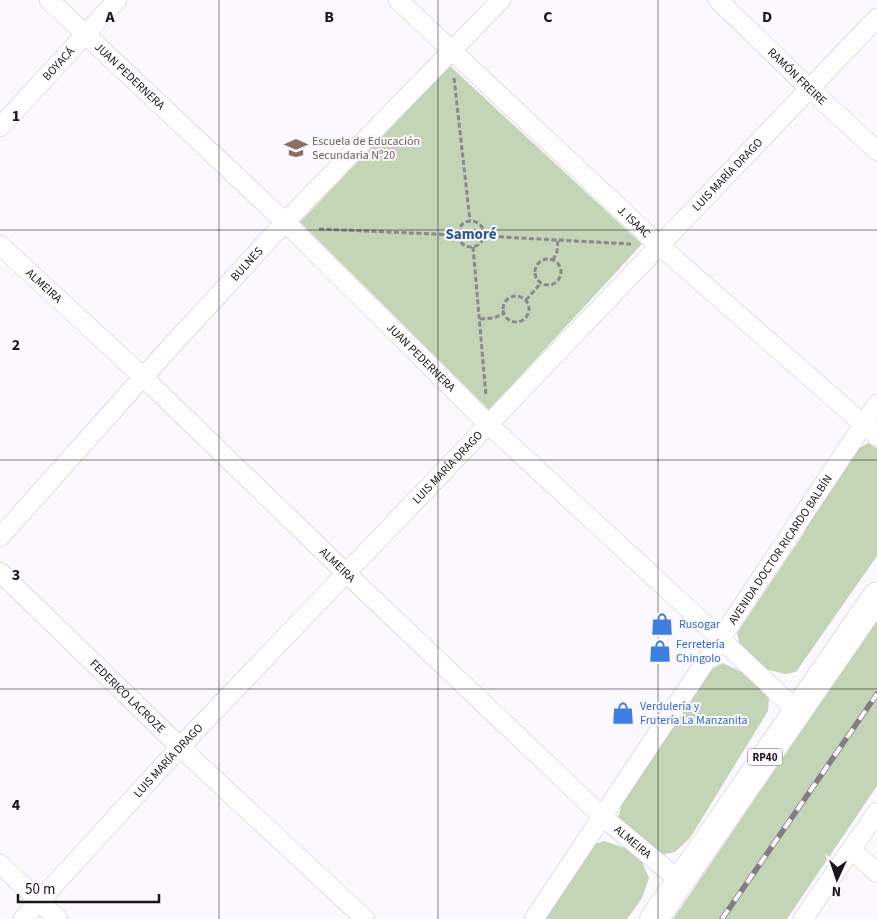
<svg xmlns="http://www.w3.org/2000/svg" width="877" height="919" viewBox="0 0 877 919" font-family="'Source Sans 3',sans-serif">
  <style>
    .green { fill: #c3d5b6 }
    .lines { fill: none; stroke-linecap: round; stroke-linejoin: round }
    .minor-casing { stroke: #c9c4cd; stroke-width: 20 }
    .primary-casing { stroke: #c9c4cd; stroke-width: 29 }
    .path { stroke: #8b888d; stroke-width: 3; stroke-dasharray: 5 2.5; stroke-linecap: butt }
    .minor { stroke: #fff; stroke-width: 19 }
    .primary { stroke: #fff; stroke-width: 28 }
    .rail-casing { stroke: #817e83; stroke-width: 5.5 }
    .rail { stroke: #fcf8ff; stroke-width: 4; stroke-dasharray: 11; stroke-linecap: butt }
    .grid { fill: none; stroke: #19171a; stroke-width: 1; stroke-opacity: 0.55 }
    .labels { text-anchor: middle; stroke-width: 4; stroke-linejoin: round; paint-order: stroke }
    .shield { fill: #fcf8ff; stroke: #5d5a5f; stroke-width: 1 }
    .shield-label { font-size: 11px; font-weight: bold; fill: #19171a }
    .street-label { font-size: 12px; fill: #19171a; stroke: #fcf8ff }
    .education-label { font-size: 12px; fill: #785e54; stroke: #fcf8ff; text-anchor: start }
    .shop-label { font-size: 12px; fill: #366cbe; stroke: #fcf8ff; text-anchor: start }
    .quarter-label { font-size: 15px; font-weight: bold; fill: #2c578d; stroke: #fcf8ff }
    .grid-label { font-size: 16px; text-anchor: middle; font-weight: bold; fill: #19171a; stroke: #fcf8ff; stroke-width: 4; stroke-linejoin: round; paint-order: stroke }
  </style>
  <rect width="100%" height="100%" fill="#fcf8ff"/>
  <path class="green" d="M450,66l192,178 -153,166 -189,-188z
    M868,443l9,5v108l-81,116 -11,2 -16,-4 -13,-8 -16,-16 -3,-13 67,-100 17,-39 28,-40z
    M877,620v166l-90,133h-114z
    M722,663c23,9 32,16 47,36l-1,12 -78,127 -15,14 -15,3 -42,-37 4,-15 81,-128z
    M604,841l21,7 15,9 9,21 -7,20 -15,21h-85l45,-72z"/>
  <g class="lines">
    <defs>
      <g id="minor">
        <path id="s1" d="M49,0l236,222 204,203 232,214 76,72"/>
        <path id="s2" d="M398,0l262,246 217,190"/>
        <path id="s3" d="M718,0l92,89 67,62"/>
        <path id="s4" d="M0,127l117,-127"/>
        <path id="s5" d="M0,245l143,132 203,196 257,244 77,64"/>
        <path id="s6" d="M0,537l143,-160 142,-155 216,-222"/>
        <path id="s7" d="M0,572l180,175 185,172"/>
        <path d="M851,849l26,24"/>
        <path d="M0,864l58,55"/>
        <path id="s8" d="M23,919l157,-172 697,-729"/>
        <path id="s9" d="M534,919l343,-515"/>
        <path d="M803,919l74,-107"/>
      </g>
      <path id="primary" d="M654,919l223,-323"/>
    </defs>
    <use href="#minor" class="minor-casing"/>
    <use href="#primary" class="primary-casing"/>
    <path class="path" d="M454,78l16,143
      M458 234a13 13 0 1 1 26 0a13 13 0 1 1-26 0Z
      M319,229l139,6
      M484,236l147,8
      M473,247l13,149
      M535 272a13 13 0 1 1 26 0a13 13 0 1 1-26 0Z
      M553,260l4,-8 1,-12
      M503 309a13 13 0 1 1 26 0a13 13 0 1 1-26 0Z
      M526,300l15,-17
      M480,319l14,-1 10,-5"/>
    <use href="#minor" class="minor"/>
    <use href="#primary" class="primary"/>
    <defs>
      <path id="rail" d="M722,919l155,-225"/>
    </defs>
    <use href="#rail" class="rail-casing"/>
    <use href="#rail" class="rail"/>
  </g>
  <path class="grid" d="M219,0v919M438,0v919M658,0v919M0,230h877M0,460h877M0,689h877"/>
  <defs>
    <symbol id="school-bare" viewBox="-9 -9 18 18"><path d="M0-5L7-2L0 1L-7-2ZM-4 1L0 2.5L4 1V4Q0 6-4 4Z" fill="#8d6e63" stroke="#fcf8ff" stroke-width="2.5" paint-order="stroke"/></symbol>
    <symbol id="shop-bare" viewBox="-9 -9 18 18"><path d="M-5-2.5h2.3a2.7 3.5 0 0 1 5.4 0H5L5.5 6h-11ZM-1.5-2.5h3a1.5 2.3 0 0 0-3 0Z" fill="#3f7fe0" stroke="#fcf8ff" stroke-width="2.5" paint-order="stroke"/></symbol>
  </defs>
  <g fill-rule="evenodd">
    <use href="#school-bare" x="280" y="132" width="32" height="32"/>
    <use href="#shop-bare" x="646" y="608" width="32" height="32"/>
    <use href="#shop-bare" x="644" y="635" width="32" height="32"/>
    <use href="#shop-bare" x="607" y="697" width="32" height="32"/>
  </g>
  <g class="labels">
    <rect class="shield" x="747.5" y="748.5" width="35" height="17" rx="4"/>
    <g class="shield-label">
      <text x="765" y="761">RP40</text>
    </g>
    <g class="street-label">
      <text dy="4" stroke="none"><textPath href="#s4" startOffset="86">BOYACÁ</textPath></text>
      <text dy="4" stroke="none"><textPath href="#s1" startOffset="111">JUAN PEDERNERA</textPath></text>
      <text dy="4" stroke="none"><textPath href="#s3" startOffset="110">RAMÓN FREIRE</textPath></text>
      <text dy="4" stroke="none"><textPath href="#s8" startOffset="1025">LUIS MARÍA DRAGO</textPath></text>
      <text dy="4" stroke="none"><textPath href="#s2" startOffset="324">J. ISAAC</textPath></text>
      <text dy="4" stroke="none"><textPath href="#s6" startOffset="368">BULNES</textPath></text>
      <text dy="4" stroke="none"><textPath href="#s5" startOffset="60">ALMEIRA</textPath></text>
      <text dy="4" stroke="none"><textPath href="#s1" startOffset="516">JUAN PEDERNERA</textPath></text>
      <text dy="4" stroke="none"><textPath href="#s8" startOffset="620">LUIS MARÍA DRAGO</textPath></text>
      <text dy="4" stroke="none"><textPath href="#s9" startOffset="444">AVENIDA DOCTOR RICARDO BALBÍN</textPath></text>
      <text dy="4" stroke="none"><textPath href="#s5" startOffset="465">ALMEIRA</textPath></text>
      <text dy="4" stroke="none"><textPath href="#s7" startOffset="178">FEDERICO LACROZE</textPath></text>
      <text dy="4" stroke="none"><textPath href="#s8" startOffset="215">LUIS MARÍA DRAGO</textPath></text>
      <text dy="4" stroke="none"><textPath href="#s5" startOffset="870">ALMEIRA</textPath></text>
    </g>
    <g class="education-label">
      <text x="312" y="145">Escuela de Educación<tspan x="312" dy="14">Secundaria Nº20</tspan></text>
    </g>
    <g class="shop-label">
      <text x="679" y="628">Rusogar</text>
      <text x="676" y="648">Ferretería<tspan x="676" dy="14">Chingolo</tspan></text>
      <text x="640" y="710">Verdulería y<tspan x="640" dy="14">Frutería La Manzanita</tspan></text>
    </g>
    <g class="quarter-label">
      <text x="471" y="239">Samoré</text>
    </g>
  </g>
  <g class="grid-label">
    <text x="110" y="22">A</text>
    <text x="329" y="22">B</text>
    <text x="548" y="22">C</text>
    <text x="767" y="22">D</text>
    <text x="16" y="121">1</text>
    <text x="16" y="350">2</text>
    <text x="16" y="580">3</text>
    <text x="16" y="810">4</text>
  </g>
  <g transform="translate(837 879) rotate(183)" stroke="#fcf8ff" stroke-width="4" paint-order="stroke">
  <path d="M0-4L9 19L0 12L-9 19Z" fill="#19171a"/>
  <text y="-8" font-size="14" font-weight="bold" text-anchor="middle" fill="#19171a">N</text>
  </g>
  <path d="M18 894v8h141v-8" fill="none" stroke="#19171a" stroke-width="2.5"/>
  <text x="25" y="894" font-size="15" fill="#19171a" stroke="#fcf8ff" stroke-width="4" paint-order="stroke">50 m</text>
</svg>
